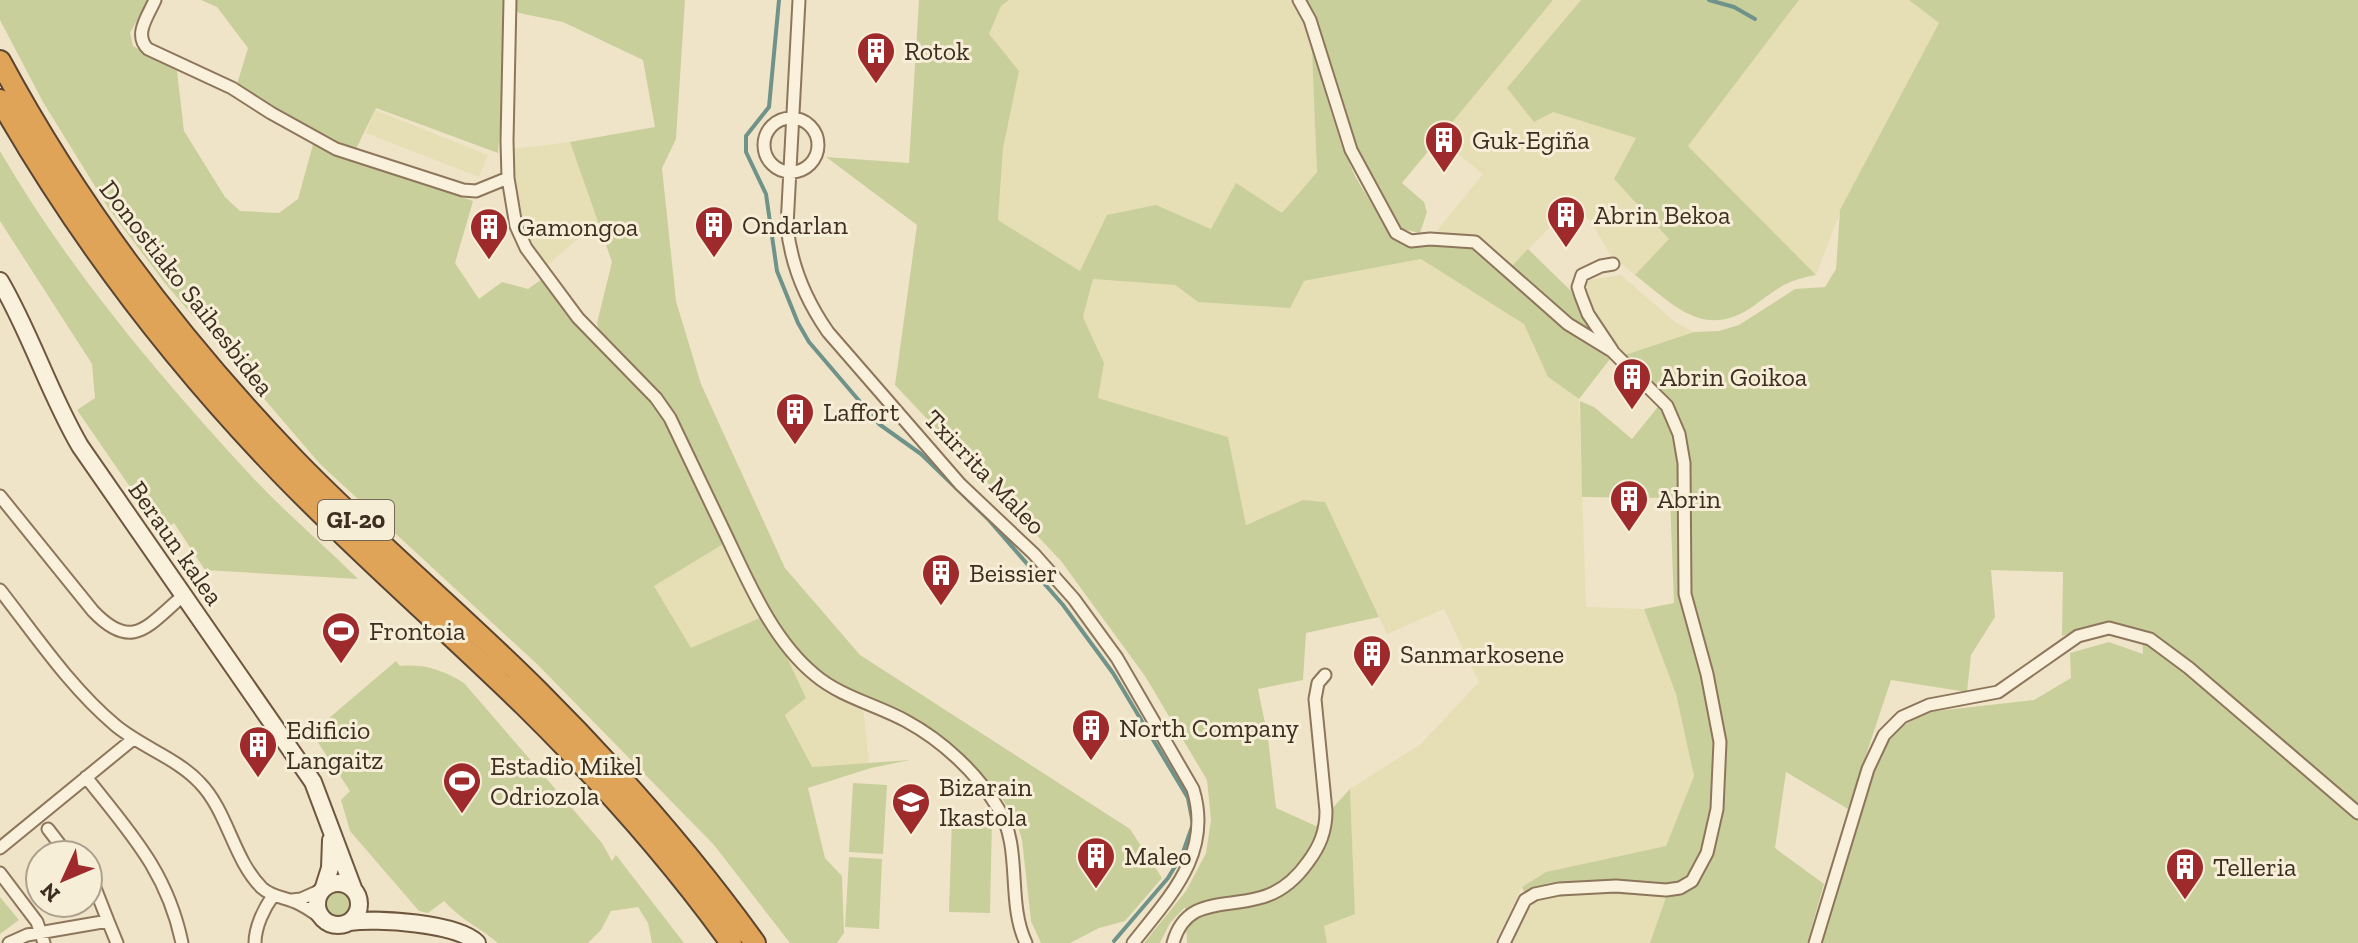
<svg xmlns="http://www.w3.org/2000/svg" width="2358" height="943" viewBox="0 0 2358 943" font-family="'Zilla Slab',serif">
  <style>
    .farmland { fill: #e6deb5 }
    .green { fill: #c9cf9b }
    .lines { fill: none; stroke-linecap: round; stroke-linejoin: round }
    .stream { stroke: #6f938a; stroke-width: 4 }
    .street-casing { stroke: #8d765c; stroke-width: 15 }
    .secondary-casing { stroke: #6f573f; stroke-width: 20 }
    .highway-casing { stroke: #5b4430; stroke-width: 24 }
    .street { stroke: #faf1dc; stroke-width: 11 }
    .secondary { stroke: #faf1dc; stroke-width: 16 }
    .highway { stroke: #e0a458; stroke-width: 20 }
    .labels { text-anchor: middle; stroke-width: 6; stroke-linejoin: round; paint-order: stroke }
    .shield { fill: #f7eed8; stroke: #756857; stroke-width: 2 }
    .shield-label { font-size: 24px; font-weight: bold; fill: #3d2e20 }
    .poi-label { font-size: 26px; fill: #3d2e20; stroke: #f7eed8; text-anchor: start }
    .street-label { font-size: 26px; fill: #3d2e20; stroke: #f7eed8 }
  </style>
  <rect width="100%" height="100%" fill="#f0e4c8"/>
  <path class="farmland" d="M1009,0h282l11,19 10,32 5,121 -35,41 -71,16 -55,-24 -76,66 -82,-51 5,-72 -14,-114 12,-29z
    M1553,0h28l-74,88 46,24 83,26 -22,41 56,60 -35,36 -25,-21 -20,-34 -21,-12 -58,59 -40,-30 -35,-5 47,-58 -45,-36z
    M1799,0h110l30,23 -98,187 -25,65 -128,-129z
    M375,110l113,45 -9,22 -113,-44z
    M570,142l28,80 -52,44 -16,-21 -9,-21 -8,-75z
    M1421,259l104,65 23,53 31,22 7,208 58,2 32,85 18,82 -28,70 -120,26 -24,15 -27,56h-168l-3,-17 31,-13 -5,-124 71,-45 58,-62 -35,-73 -57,25 -63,-132 -21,-2 -58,25 -17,-88 -130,-39 6,-35 -21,-46 10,-38 82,6 23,17z
    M1621,275l54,47 19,10 -69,23 -35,-45 -9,-23 7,-7z
    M725,543l37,74 -71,32 -37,-63z
    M784,651l37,34 42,23 6,55 -57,4 -27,-53 21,-16z
    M1618,893l48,4 -16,46h-139l17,-40 33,-9z"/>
  <path class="green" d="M0,0h148l-18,33 3,13 44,25 7,60 41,66 15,14 39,2 19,-14 16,-58 58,24 101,36 -18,62 24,36 23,-17 26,7 17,-12 105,121 24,36 51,109 -71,43 37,62 71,-31 22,34 22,47 -21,17 27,52 98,-7 -39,8 -63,20 17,70 17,18 2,57 -7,10h-47l-76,-98 -176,-180 -218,-201 -156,-182 -55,-73 -66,-107 -43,-82z
    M201,0h302v91l-5,62 -122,-45 -20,41 -32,-12 -87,-53 11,-36 -31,-41z
    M507,0h178l-9,139 -14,29 14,133 25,83 84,184 75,87 270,174 32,49 -37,43 -26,7 -29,15h-29l-10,-22 -9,-81 -6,-20 -13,-20 -40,-39 -146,-88 -35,-39 -37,-66 -84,-172 -60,-58 -4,-15 15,-61 -42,-120 85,-15 -12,-67 -80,-38 -44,-9z
    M919,0h90l-8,6 -12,28 30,37 -16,77 -5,72 82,51 27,-56 49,-10 55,24 25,-46 46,30 35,-41 -5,-121 29,93 15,34 34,56 16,10 65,3 96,82 43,30 -31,40 -31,-22 -24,-53 -103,-65 -117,22 -14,27 -92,-6 -23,-17 -82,-6 -10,38 21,46 -6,35 130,39 18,88 57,-25 22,2 54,115 -73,16 -3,47 -45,9 10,49 8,70 40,18 34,-37 5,125 -31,12 3,17h-140l-2,-36 -15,16 -10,20h-16l42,-52 20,-38 5,-33 -4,-40 -62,-104 -84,-115 -166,-176 22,-160 -91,-68 83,6z
    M1303,0h250l-151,183 22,19 3,10 -7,21 -22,-5 -35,-63 -15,-35z
    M1581,0h218l-111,146 128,129c-31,6 -36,12 -61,30 -50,36 -80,1 -120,-30l34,-36 -55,-60 22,-41 -83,-26 -19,10 -27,-34z
    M1909,0h449v943h-536l55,-185 17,-27 33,-19 107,-12 37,-22 -1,-25 39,-11 34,12 -1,-23 -34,-10 -46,15 1,-64 -72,-2 4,47 -24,38 -4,37 -76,-12 -43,129 -62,-37 -11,76 49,36 -17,59h-157l16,-46c-48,-4 -92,-6 -138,6l-6,-16 24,-15 120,-26 28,-70 -18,-82 -32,-85 30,-6 -4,-105 -88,-1 -2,-96 14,6 38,32 33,-41 -40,-43 69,-23 25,-1 20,-6 56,-36 30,-2 11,-18 4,-59 99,-187z
    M0,151c69,119 160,226 253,327 33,35 71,67 105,101l-153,-9 -31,-47 -13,9 -84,-122 18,-12 -3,-34 -92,-143z
    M1528,249l43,42 28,49 -33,-22 -55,-51z
    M396,661l4,5c26,-2 42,4 64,17l138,160 10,18 4,-6 68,88h-32l-4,-20 -10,-16 -27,4 -10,19 -13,13h-90c-19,-16 -37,-23 -54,-42l-16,12 -9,-2 -69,-80 -9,-31 9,-9 -33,-50 15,-15 -4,-7z
    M853,783l34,2 -4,69 -34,-2z
    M952,819l40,1 -2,93 -41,-1z
    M849,857l33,2 -3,70 -34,-2z
    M322 904a15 15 0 1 1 30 0a15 15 0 1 1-30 0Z
    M0,897l19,23 -19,14z"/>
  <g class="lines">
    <path class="stream" d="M779,0l-10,107 -23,29v16l20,42 11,77 21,52 11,19 70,82 42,30 67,65 75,86 50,68 75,125 5,26 -11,31 -14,23 -54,63
      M1709,0l25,7 21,12"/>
    <defs>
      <path id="street" d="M155,0c-7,16 -22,35 -7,49l84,39 39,25 65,36 127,41 13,1 32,-13
        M510,0l-3,141 1,37 8,48 10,22 52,70 78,80 14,20c18,38 36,76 55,115 23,48 47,107 90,142 26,22 62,30 91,46 37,20 71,52 92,87 25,40 8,93 28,135
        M799,0l-12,226c4,40 18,73 41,106l132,152 74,70 40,45 43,59 76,131c20,64 -23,107 -60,154
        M1299,0l11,20 41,130 45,83 15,8 19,-2 45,3 93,82 44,27 55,55 12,28 5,29 1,131 22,80 13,68 -3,67 -10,44 -15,28 -12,7 -14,2 -50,-4 -57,3 -24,5 -10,6 -21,43
        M764 145a27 27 0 1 1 54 0a27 27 0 1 1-54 0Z
        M1612,350l-24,-36 -7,-18 -3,-9 4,-12 19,-9 12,-2
        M0,496l93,115c40,42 55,14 91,-16
        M0,590c36,46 70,97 115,135 26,22 62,33 85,58 28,29 33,76 62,105 10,9 22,9 33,14 10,4 18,10 26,16
        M86,777c44,56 81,94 96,166
        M48,829l20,26
        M0,848l132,-108
        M0,873l37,49 7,21
        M88,879l7,9 13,33
        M292,900l9,-1 20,-9
        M9,943l18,-8 81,-14 9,22
        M255,943c0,-16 9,-35 18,-47
        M1173,943c13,-46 51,-35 86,-45 21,-5 37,-19 49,-36 12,-16 18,-31 18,-51l-11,-112 3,-16 7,-8
        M1815,943l53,-174 16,-34 18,-18 27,-12 69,-13 80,-56 31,-8 41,11 39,29 169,145"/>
      <path id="secondary" d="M0,281c31,53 49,112 80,165l233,336 40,106
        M317 904a21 21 0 1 1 42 0a21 21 0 1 1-42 0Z
        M324,887l6,-19 1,-28
        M349,922c28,-4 108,1 128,21"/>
      <path id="highway" d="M0,61c78,145 180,279 293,397 79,82 166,154 246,234 78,78 151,161 216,251
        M0,100c77,135 172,260 280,372 78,81 164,155 245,234 75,74 145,152 206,237"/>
    </defs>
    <use href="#street" class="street-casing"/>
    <use href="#secondary" class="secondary-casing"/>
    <use href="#highway" class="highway-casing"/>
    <use href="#street" class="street"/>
    <use href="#secondary" class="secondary"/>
    <use href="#highway" class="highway"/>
  </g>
  <defs>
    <symbol id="building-pin" viewBox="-11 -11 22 30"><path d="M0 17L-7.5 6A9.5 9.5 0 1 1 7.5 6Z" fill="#9e2a2b" stroke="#f7eed8"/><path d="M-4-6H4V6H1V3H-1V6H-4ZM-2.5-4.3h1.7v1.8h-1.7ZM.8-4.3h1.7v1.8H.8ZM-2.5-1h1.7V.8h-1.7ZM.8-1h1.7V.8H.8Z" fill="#fff"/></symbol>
    <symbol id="stadium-pin" viewBox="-11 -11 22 30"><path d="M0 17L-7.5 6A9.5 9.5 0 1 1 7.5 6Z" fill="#9e2a2b" stroke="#f7eed8"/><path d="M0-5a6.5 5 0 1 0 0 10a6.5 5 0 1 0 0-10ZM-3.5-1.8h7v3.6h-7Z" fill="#fff"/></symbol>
    <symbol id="school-pin" viewBox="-11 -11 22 30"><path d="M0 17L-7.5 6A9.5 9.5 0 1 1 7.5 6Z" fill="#9e2a2b" stroke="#f7eed8"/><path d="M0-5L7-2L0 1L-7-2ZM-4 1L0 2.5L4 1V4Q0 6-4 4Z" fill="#fff"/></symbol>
  </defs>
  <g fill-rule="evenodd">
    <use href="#building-pin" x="854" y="29" width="44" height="60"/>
    <use href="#building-pin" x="1422" y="118" width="44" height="60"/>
    <use href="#building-pin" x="1544" y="193" width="44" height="60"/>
    <use href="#building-pin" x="692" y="203" width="44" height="60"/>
    <use href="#building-pin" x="467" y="205" width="44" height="60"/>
    <use href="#building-pin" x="1610" y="355" width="44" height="60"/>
    <use href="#building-pin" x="773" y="390" width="44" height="60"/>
    <use href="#building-pin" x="1607" y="477" width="44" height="60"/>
    <use href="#building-pin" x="919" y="551" width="44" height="60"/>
    <use href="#stadium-pin" x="319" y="609" width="44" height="60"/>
    <use href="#building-pin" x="1350" y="632" width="44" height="60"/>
    <use href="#building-pin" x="1069" y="706" width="44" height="60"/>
    <use href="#building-pin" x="236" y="723" width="44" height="60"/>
    <use href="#stadium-pin" x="440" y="759" width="44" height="60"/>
    <use href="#school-pin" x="889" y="780" width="44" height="60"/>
    <use href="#building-pin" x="1074" y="834" width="44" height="60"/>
    <use href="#building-pin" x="2163" y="845" width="44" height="60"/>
  </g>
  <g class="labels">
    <rect class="shield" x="318" y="500" width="76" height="40" rx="6"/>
    <g class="shield-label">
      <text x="356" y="528">GI-20</text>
    </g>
    <g class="poi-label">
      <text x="904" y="60">Rotok</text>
      <text x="1472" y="149">Guk-Egiña</text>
      <text x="1594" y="224">Abrin Bekoa</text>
      <text x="742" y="234">Ondarlan</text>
      <text x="517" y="236">Gamongoa</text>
      <text x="1660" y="386">Abrin Goikoa</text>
      <text x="823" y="421">Laffort</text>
      <text x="1657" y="508">Abrin</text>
      <text x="969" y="582">Beissier</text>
      <text x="369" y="640">Frontoia</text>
      <text x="1400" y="663">Sanmarkosene</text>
      <text x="1119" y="737">North Company</text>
      <text x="286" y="739">Edificio<tspan x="286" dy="30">Langaitz</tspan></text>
      <text x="490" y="775">Estadio Mikel<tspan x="490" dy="30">Odriozola</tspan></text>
      <text x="939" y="796">Bizarain<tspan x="939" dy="30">Ikastola</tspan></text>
      <text x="1124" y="865">Maleo</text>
      <text x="2213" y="876">Telleria</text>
    </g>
    <g class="street-label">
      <text transform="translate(187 288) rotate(52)" y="9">Donostiako Saihesbidea</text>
      <text transform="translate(985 472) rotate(46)" y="9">Txirrita Maleo</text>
      <text transform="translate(176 543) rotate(55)" y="9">Beraun kalea</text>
    </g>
  </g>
  <g transform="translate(64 879) rotate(226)"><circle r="38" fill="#f7eed8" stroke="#ada18e" stroke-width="2"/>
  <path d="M0-6L14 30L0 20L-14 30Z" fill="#9e2a2b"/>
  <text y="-12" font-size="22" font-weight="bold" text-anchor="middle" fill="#3d2e20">N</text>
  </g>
</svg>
